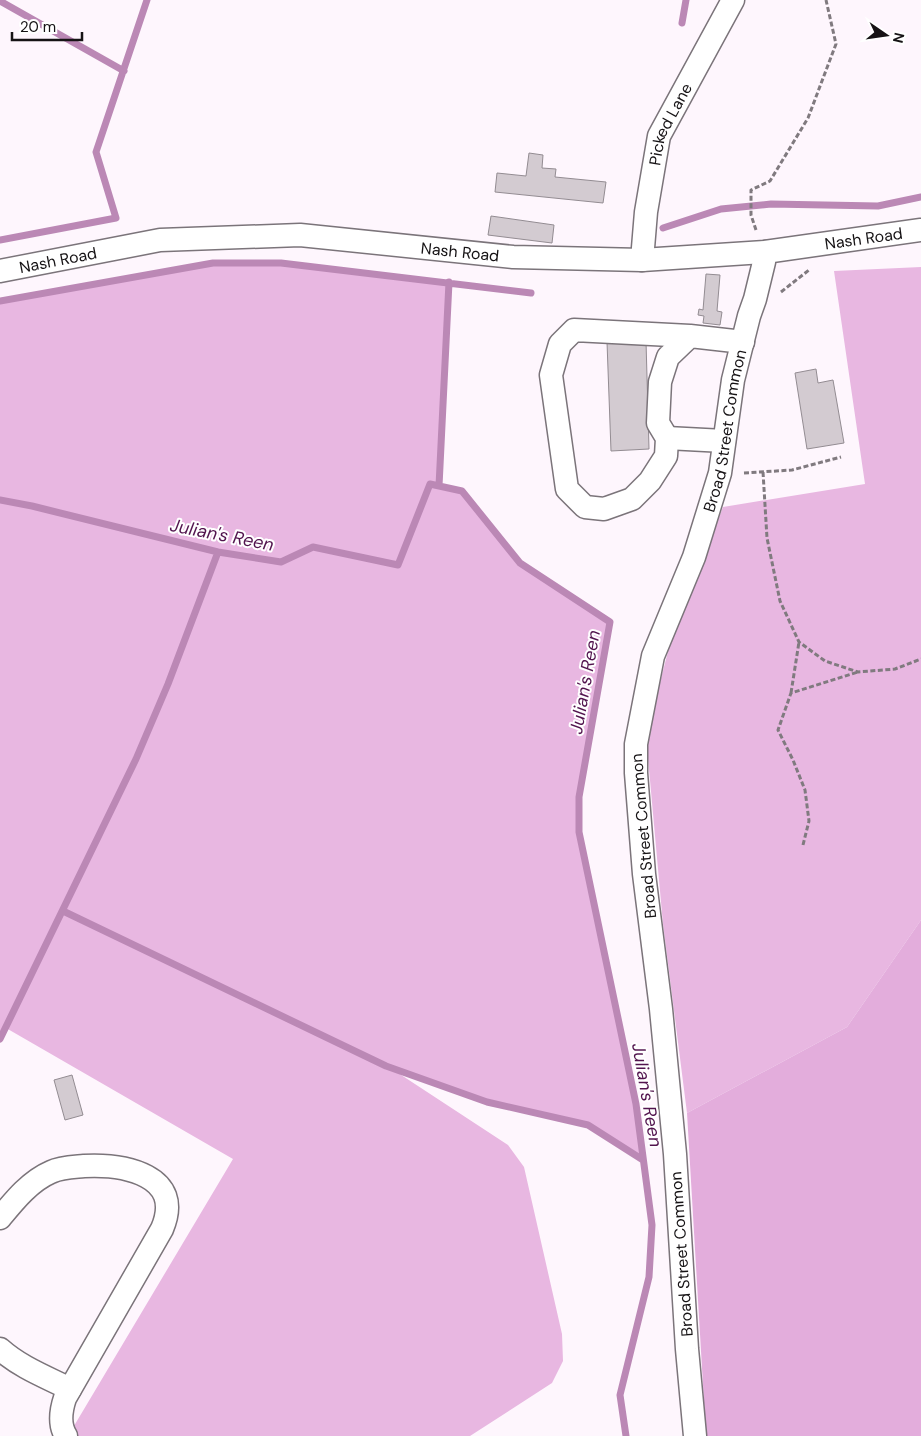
<svg xmlns="http://www.w3.org/2000/svg" width="921" height="1436" viewBox="0 0 921 1436" font-family="'DM Sans',sans-serif">
  <style>
    .green { fill: #e8b7e1 }
    .forest { fill: #e3addc }
    .lines { fill: none; stroke-linecap: round; stroke-linejoin: round }
    .stream { stroke: #bb88b5; stroke-width: 7 }
    .building { fill: #d3cbd1; stroke: #938c92 }
    .minor-casing { stroke: #7b747a; stroke-width: 25 }
    .path { stroke: #807a7f; stroke-width: 3; stroke-dasharray: 5 2.5; stroke-linecap: butt }
    .minor { stroke: #fff; stroke-width: 22 }
    .labels { text-anchor: middle; stroke-width: 4; stroke-linejoin: round; paint-order: stroke }
    .street-label { font-size: 16px; fill: #161315; stroke: #fff }
    .water-label { font-size: 18px; font-style: italic; fill: #52144e; stroke: #fff }
  </style>
  <rect width="100%" height="100%" fill="#fef6fd"/>
  <path class="green" d="M213,263h68l168,19 -10,203 23,6 58,72 90,59 -31,175v35l57,272 7,56 -55,-35 -101,-23 -98,-35 119,78 16,22 38,167 1,27 -11,22 -82,53h-402l165,-277 -227,-131 -6,11v-738z
    M921,267v653l-74,107 -160,86 -24,-189 -17,-188 25,-96 52,-133 142,-23 -31,-213z"/>
  <path class="forest" d="M921,920v516h-215l-19,-323 160,-86z"/>
  <g class="lines">
    <path class="stream" d="M0,1l124,70
      M682,23l4,-23
      M663,228l58,-19 50,-5 107,2 43,-9
      M0,240l116,-22 -20,-66 51,-152
      M0,301l213,-38h68l250,30
      M439,486l10,-204
      M0,500l32,6 186,46 63,10 32,-15 85,18 32,-81 32,7 58,72 90,59 -31,175v35l57,272 16,121 -3,52 -29,118 6,41
      M63,911l323,155 101,36 101,23 55,35
      M0,1039l136,-280 32,-75 50,-132"/>
  </g>
  <path class="building" d="M529,153l14,2 -1,13 14,1 -1,8 51,5 -3,21 -108,-11 2,-19 29,3z
    M491,216l63,9 -2,18 -64,-8z
    M706,274l14,1 -3,36 5,1 -2,13 -17,-2 1,-7 -6,-1 1,-6 4,1z
    M646,341l3,108 -38,2 -4,-109z
    M816,369l2,14 15,-3 11,63 -37,6 -12,-76z
    M72,1075l11,40 -18,5 -11,-40z"/>
  <g class="lines">
    <defs>
      <g id="minor">
        <path id="s1" d="M642,260l4,-48 13,-76 74,-136"/>
        <path id="s2" d="M0,271l160,-31 140,-5 213,22 129,3 123,-8 156,-22"/>
        <path d="M690,336l-22,21 -8,25 -2,41 9,15 -1,18 -16,25 -18,18 -28,10 -19,-2 -18,-18 -16,-114 9,-31 14,-14 116,6 53,6"/>
        <path d="M667,438l57,3"/>
        <path d="M0,1218c14,-17 30,-37 51,-46 10,-5 22,-5 33,-6 40,-2 101,9 78,63l-97,169c-4,12 -6,27 1,38"/>
        <path d="M0,1349c20,18 46,28 70,40"/>
        <path id="s3" d="M695,1436l-8,-87 -12,-195 -14,-145 -17,-135 -8,-101v-29l17,-88 41,-99 26,-84 13,-93 16,-64 6,-17 9,-37 1,-10"/>
      </g>
    </defs>
    <use href="#minor" class="minor-casing"/>
    <path class="path" d="M756,230l-5,-15v-25l19,-9 38,-63 28,-74 -10,-44
      M781,292l28,-22
      M763,472l4,66 13,63 19,41 26,19 33,11 37,-3 26,-10
      M744,473l48,-3 49,-13
      M791,693l8,-51
      M803,845l6,-24 -4,-31 -12,-30 -15,-30 13,-37 67,-21"/>
    <use href="#minor" class="minor"/>
  </g>
  <g class="labels">
    <g class="street-label">
      <text dy="6" stroke="none"><textPath href="#s1" startOffset="140">Picked Lane</textPath></text>
      <text dy="6" stroke="none"><textPath href="#s2" startOffset="869">Nash Road</textPath></text>
      <text dy="6" stroke="none"><textPath href="#s2" startOffset="464">Nash Road</textPath></text>
      <text dy="6" stroke="none"><textPath href="#s2" startOffset="59">Nash Road</textPath></text>
      <text dy="6" stroke="none"><textPath href="#s3" startOffset="1022">Broad Street Common</textPath></text>
      <text transform="translate(643 836) rotate(-95)" y="6">Broad Street Common</text>
      <text transform="translate(681 1254) rotate(-94)" y="6">Broad Street Common</text>
    </g>
    <g class="water-label">
      <text transform="translate(222 535) rotate(11)" y="6">Julian's Reen</text>
      <text transform="translate(585 682) rotate(-80)" y="6">Julian's Reen</text>
      <text transform="translate(647 1095) rotate(80)" y="6">Julian's Reen</text>
    </g>
  </g>
  <g transform="translate(886 35) rotate(103)" stroke="#ffffff" stroke-width="4" paint-order="stroke">
  <path d="M0-4L9 19L0 12L-9 19Z" fill="#161315"/>
  <text y="-8" font-size="14" font-weight="bold" text-anchor="middle" fill="#161315">N</text>
  </g>
  <path d="M12 32v8h70v-8" fill="none" stroke="#161315" stroke-width="2.5"/>
  <text x="20" y="32" font-size="15" fill="#161315" stroke="#ffffff" stroke-width="4" paint-order="stroke">20 m</text>
</svg>
